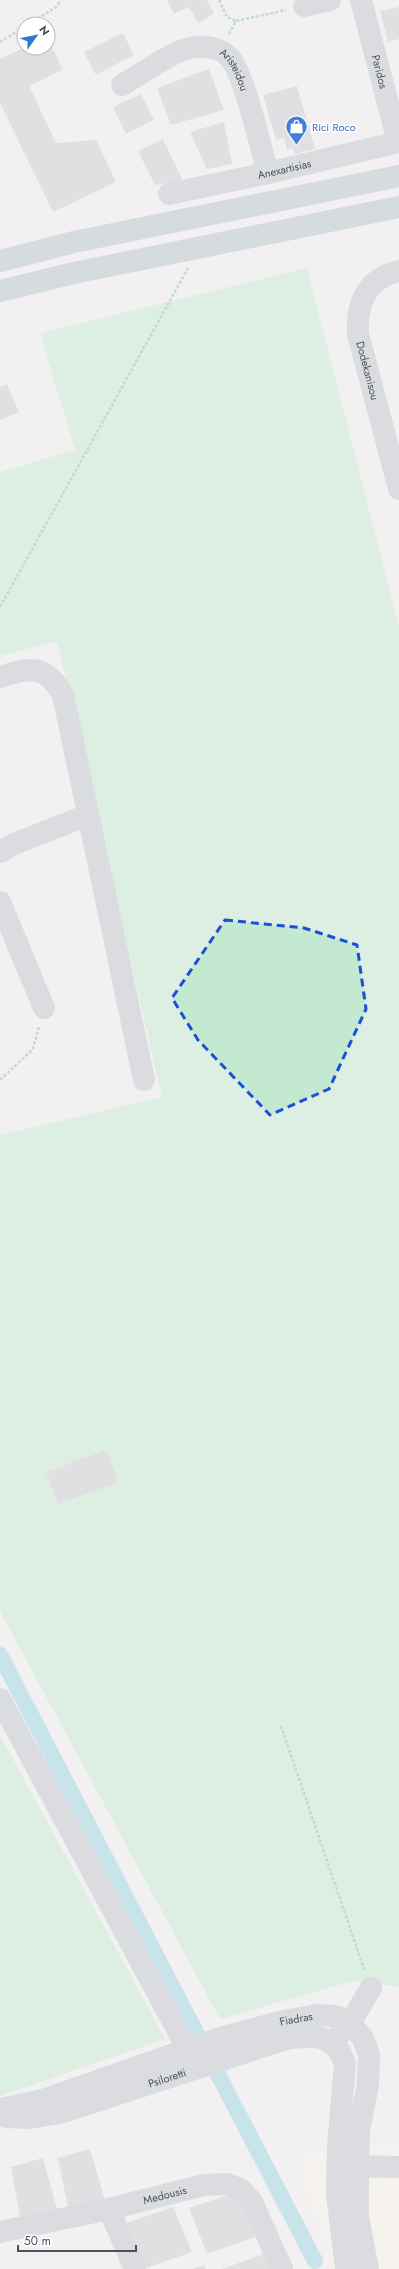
<svg xmlns="http://www.w3.org/2000/svg" width="399" height="2269" viewBox="0 0 399 2269" font-family="Jost,sans-serif">
  <style>
    .commercial { fill: #faf5eb }
    .green { fill: #c3ead1 }
    .lines { fill: none; stroke-linecap: round; stroke-linejoin: round }
    .canal { stroke: #95d5e2; stroke-width: 16 }
    .building { fill: #cbccd2 }
    .path { stroke: #7fc59f; stroke-width: 2.5; stroke-dasharray: 3 2; stroke-linecap: butt }
    .minor { stroke: #bdc4cb; stroke-width: 22 }
    .major { stroke: #b2c0cb; stroke-width: 22 }
    .marked { fill: none; stroke: #1d4ed8; stroke-width: 3; stroke-dasharray: 8 5; stroke-linejoin: round }
    .labels { text-anchor: middle; stroke-width: 3.5; stroke-linejoin: round; paint-order: stroke }
    .street-label { font-size: 11px; fill: #4a535b; stroke: #fff }
    .shop-label { font-size: 11px; fill: #366cbe; stroke: #fff; text-anchor: start }
  </style>
  <rect width="100%" height="100%" fill="#f2f0f0"/>
  <path class="commercial" d="M381,2147l18,1v121h-66l-34,-113z"/>
  <path class="green" d="M307,268l92,360v1359l-46,-6 -133,38 -220,-408v-476l162,-38 -105,-456 -57,15v-184l75,-22 -35,-117z
    M0,1735l165,304 -165,57z"/>
  <g class="lines">
    <path class="canal" d="M0,1655l315,606"/>
  </g>
  <path class="building" d="M167,0h40l7,14 -16,9 -9,-16 -15,7z
    M399,7v32l-11,3 -8,-31z
    M123,33l11,22 -38,20 -12,-23z
    M48,39l15,31 -34,16 27,57 40,-3 20,42 -63,30 -53,-109v-44l24,-12 24,1z
    M209,69l15,41 -53,15 -14,-37z
    M297,86l18,63 -20,5 -2,-6 -6,2 -3,-12 -8,2 -13,-45z
    M141,94l13,26 -28,14 -13,-27z
    M224,122l8,42 -25,5 -17,-37z
    M163,139l20,42 -28,4 -17,-34z
    M7,384l12,28 -19,8v-33z
    M106,1450l12,32 -60,22 -12,-32z
    M90,2149l15,51 -37,8 -10,-50z
    M43,2158l14,51 -37,8 -9,-50z
    M237,2192l18,45 -48,17 -18,-46z
    M173,2207l19,45 -48,17 -21,-45z
    M264,2254l7,15h-49z
    M204,2265l2,4h-14z"/>
  <g class="lines">
    <path class="path" d="M219,0l8,17 9,4
      M29,24l27,-17 5,-7
      M229,34l7,-13 50,-11
      M0,42l24,-15
      M0,607l188,-339
      M0,1080l33,-31 6,-23
      M281,1726l84,246"/>
    <g class="minor">
      <path id="s1" d="M361,0l37,142"/>
      <path d="M304,6l26,-6"/>
      <path id="s2" d="M122,85c17,-10 47,-31 64,-36 14,-4 33,-3 43,8 15,15 32,92 39,116"/>
      <path id="s3" d="M169,194l99,-21 131,-31"/>
      <path id="s4" d="M399,271c-32,7 -43,32 -41,63l41,155"/>
      <path d="M0,677c30,-10 46,-13 63,18l81,385"/>
      <path d="M0,852l14,-8 74,-29"/>
      <path d="M0,902l44,106"/>
      <path d="M0,1699l188,351"/>
      <path d="M340,2034l10,-11 21,-35"/>
      <path id="s5" d="M0,2109l43,-9 177,-62 63,-17 34,-6 18,1 15,7 13,15 6,17 -1,30 -9,45 -1,36v51l10,52"/>
      <path id="s6" d="M6,2117l23,1 31,-5 226,-74c27,-4 50,-6 59,25l-7,81 -1,48 9,76"/>
      <path d="M344,2166l55,1"/>
      <path d="M109,2209l26,60"/>
      <path id="s7" d="M0,2232l109,-23 95,-24 24,-1 14,6 10,12 30,67"/>
    </g>
    <path class="major" d="M0,261l74,-19 325,-66
      M0,291l74,-18 325,-66"/>
  </g>
  <path d="M0 0H399V2269H0ZM225,920l79,8 53,17 9,64 -37,80 -59,26 -72,-75 -26,-42z" fill="#f2f0f0" fill-opacity=".55" fill-rule="evenodd"/>
  <path class="marked" d="M225,920l79,8 53,17 9,64 -37,80 -59,26 -72,-75 -26,-42z"/>
  <defs>
    <symbol id="shop-pin" viewBox="-11 -11 22 30"><path d="M0 17L-7.5 6A9.5 9.5 0 1 1 7.5 6Z" fill="#3f7fe0" stroke="#fff"/><path d="M-5-2.5h2.3a2.7 3.5 0 0 1 5.4 0H5L5.5 6h-11ZM-1.5-2.5h3a1.5 2.3 0 0 0-3 0Z" fill="#fff"/></symbol>
  </defs>
  <g fill-rule="evenodd">
    <use href="#shop-pin" x="284" y="114" width="25" height="34"/>
  </g>
  <g class="labels">
    <g class="street-label">
      <text dy="4" stroke="none"><textPath href="#s1" startOffset="74">Paridos</textPath></text>
      <text dy="4" stroke="none"><textPath href="#s2" startOffset="133">Aristeidou</textPath></text>
      <text dy="4" stroke="none"><textPath href="#s3" startOffset="118">Anexartisias</textPath></text>
      <text dy="4" stroke="none"><textPath href="#s4" startOffset="121">Dodekanisou</textPath></text>
      <text dy="4" stroke="none"><textPath href="#s5" startOffset="310">Fiadras</textPath></text>
      <text dy="4" stroke="none"><textPath href="#s6" startOffset="167">Psiloretti</textPath></text>
      <text dy="4" stroke="none"><textPath href="#s7" startOffset="169">Medousis</textPath></text>
    </g>
    <g class="shop-label">
      <text x="312" y="131">Rici Roco</text>
    </g>
  </g>
  <g transform="translate(36 36) rotate(57)"><circle r="19" fill="#ffffff" stroke="#b7babd"/>
  <path d="M0-3L7 15L0 10L-7 15Z" fill="#2e7ace"/>
  <text y="-6" font-size="11" font-weight="bold" text-anchor="middle" fill="#4a535b">N</text>
  </g>
  <path d="M18 2245v6h118v-6" fill="none" stroke="#4a535b" stroke-width="2"/>
  <text x="24" y="2245" font-size="12" fill="#4a535b" stroke="#ffffff" stroke-width="3" paint-order="stroke">50 m</text>
</svg>
